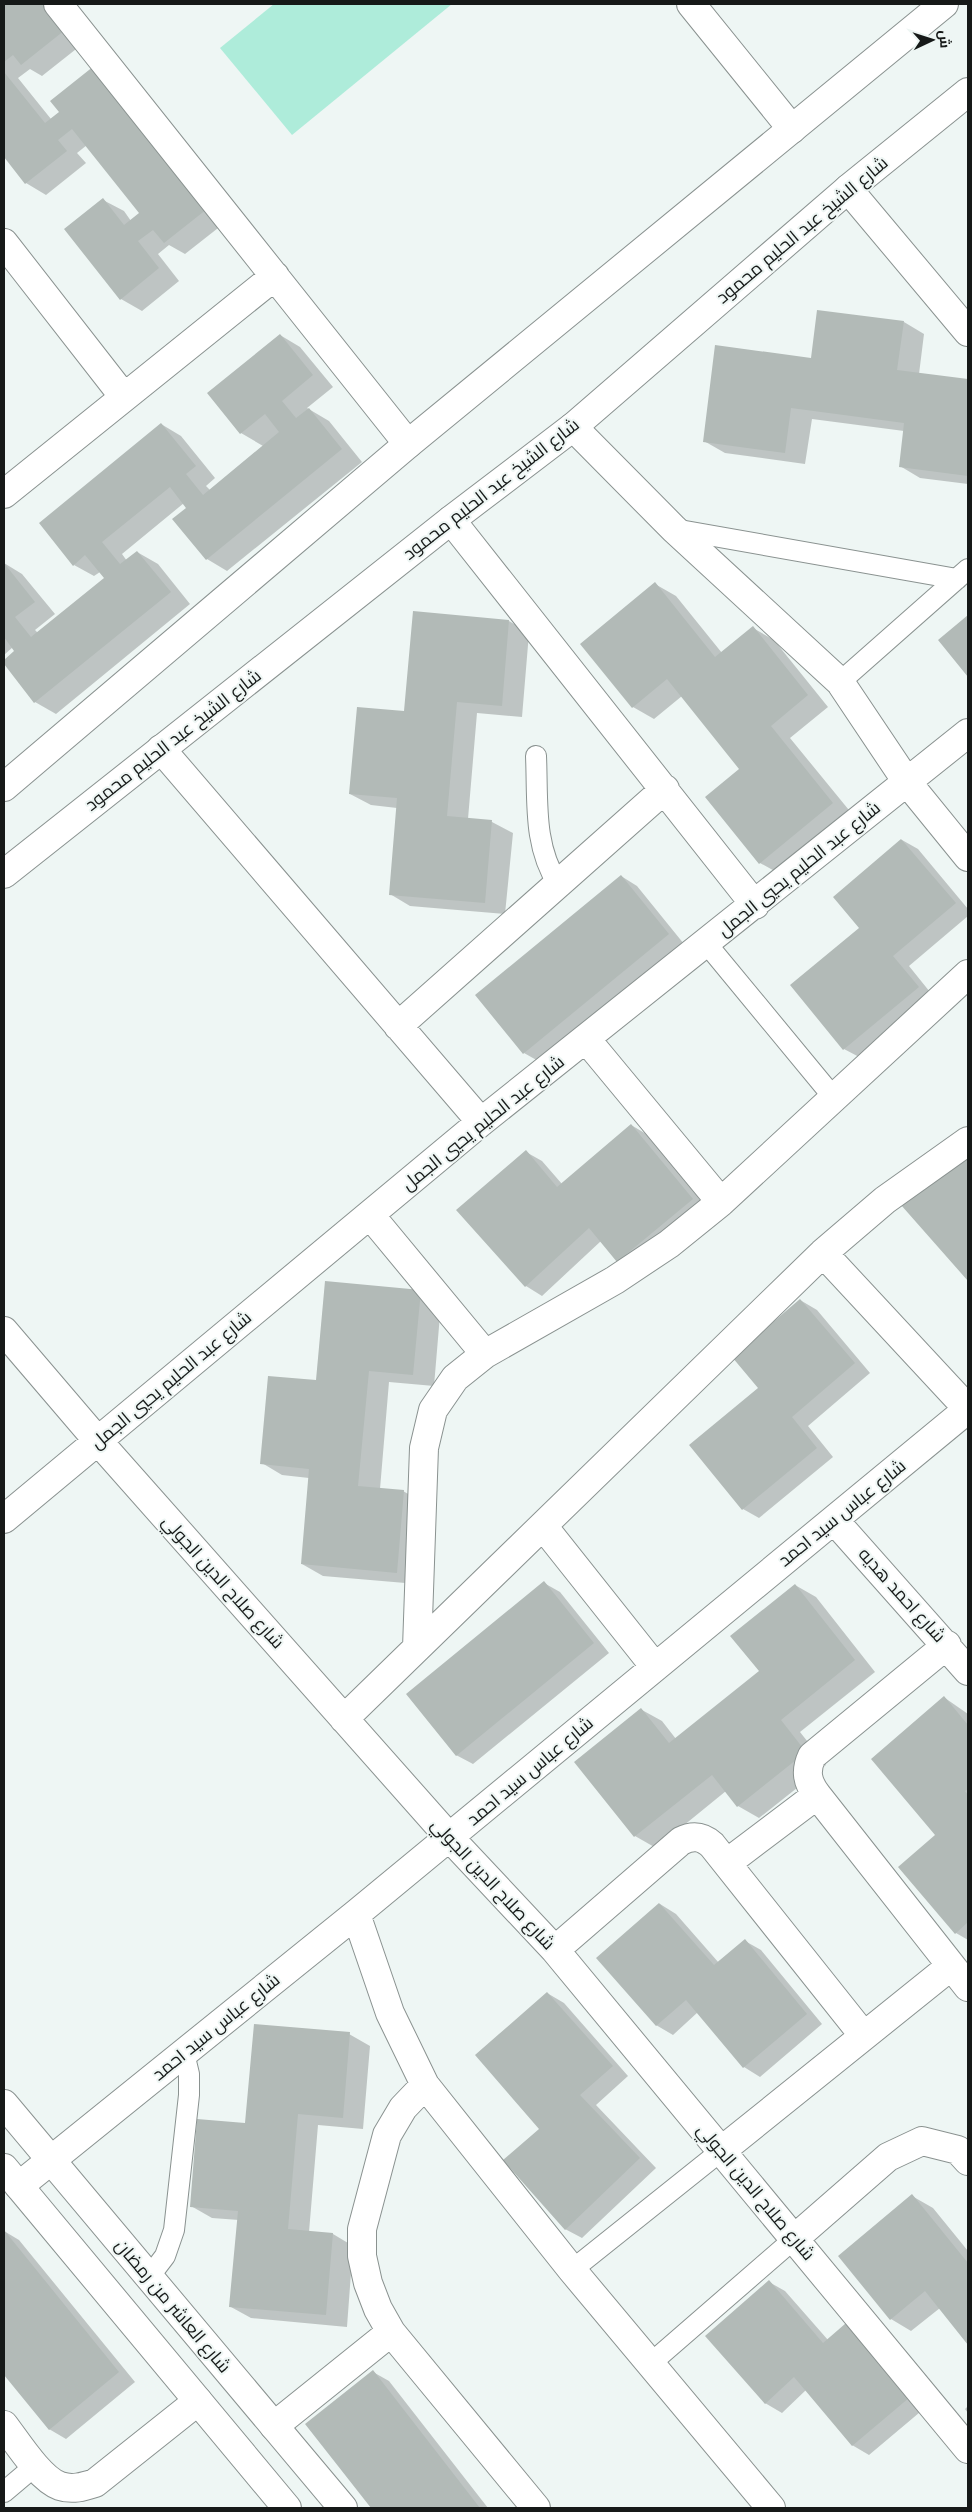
<svg xmlns="http://www.w3.org/2000/svg" width="972" height="2512" viewBox="0 0 972 2512" font-family="'Roboto Serif',Cairo,serif">
  <style>
    .green { fill: #aeecda }
    .shadow { fill: #0003 }
    .building { fill: #b2bab7 }
    .lines { fill: none; stroke-linecap: round; stroke-linejoin: round }
    .service-casing { stroke: #8a9290; stroke-width: 22 }
    .minor-casing { stroke: #8a9290; stroke-width: 30 }
    .tertiary-casing { stroke: #8a9290; stroke-width: 30 }
    .service { stroke: #fff; stroke-width: 20 }
    .minor { stroke: #fff; stroke-width: 28 }
    .tertiary { stroke: #fff; stroke-width: 28 }
    .labels { text-anchor: middle; stroke-width: 4; stroke-linejoin: round; paint-order: stroke }
    .street-label { font-size: 18px; fill: #161918; stroke: #eef6f4 }
  </style>
  <rect width="100%" height="100%" fill="#eef6f4"/>
  <path class="green" d="M274,4h178l-160,131 -72,-87z"/>
  <path class="shadow" d="M4,4h50l31,38 -43,34 -12,-7 -12,9 33,41 9,-7 167,109 -42,33 -16,-9 -11,9 21,27 -37,30 -21,-12 -18,-99 21,11 7,10 10,-8 -54,-68 -10,8 9,10 -40,32 -20,-12 -22,-28z
    M904,322l20,12 -5,40 49,6v104l-48,-6 -20,-12 4,-35 -92,-12 -7,45 -80,-11 -21,-12 108,-82z
    M280,335l20,12 33,40 -26,21 22,13 33,41 -135,109 -20,-12 -23,-56 -62,51 5,7 10,-9 21,12 32,40 -134,110 -21,-12 -31,-40 12,-11 -3,-4 -9,8v-92l18,11 33,40 -20,16 3,3 68,-55 -6,-6 -6,4 -20,-11 87,-141 20,12 34,42 -9,8 4,4 53,-44 -22,-13 -32,-40z
    M655,584l21,12 46,57 31,-25 21,12 54,67 -38,31 63,77 -73,59 -20,-11 -19,-94 -59,-73 -28,23 -21,-12 -52,-63z
    M968,617v58l-28,-35z
    M509,621l20,12 -7,84 -45,-4 -9,106 24,3 21,11 -8,81 -95,-8 -20,-12 7,-86 -26,-3 -21,-11 56,-82z
    M902,840l16,9 50,60v7l-59,50 25,31 -73,61 -17,-9 17,-121z
    M621,876l16,10 47,58 -144,118 -16,-9z
    M631,1125l17,10 60,73 -74,62 -16,-9 -17,-20 -59,55 -16,-10v-134l16,9 20,23z
    M968,1150v129l-66,-74z
    M420,1291l21,12 -7,83 -45,-4 -9,107 23,2 21,12 -7,81 -94,-8 -21,-12 7,-86 -27,-3 -20,-12 55,-81z
    M800,1300l17,10 53,63 -62,53 25,31 -74,61 -16,-9 17,-121z
    M544,1583l16,9 49,61 -136,111 -17,-9z
    M795,1585l21,12 59,75 -75,60 26,33 -67,53 -21,-12 -12,-15 -70,57 -21,-12 7,-126 20,11 14,18 84,-68z
    M945,1698l23,16v226l-12,-7 -19,-98z
    M660,1904l16,10 43,49 26,-22 16,9 61,74 -62,53 -16,-10 -46,-55 -25,23 -17,-10z
    M547,1993l17,10 64,73 -32,29 60,63 -74,70 -17,-9 -25,-100z
    M349,2034l21,12 -7,83 -45,-4 -9,107 24,2 20,12 -6,81 -96,-9 -20,-11 8,-87 -27,-2 -21,-12 55,-82z
    M912,2196l21,12 35,43v92l-28,-35 -29,23 -20,-12z
    M4,2231l15,9 116,142 -69,57 -17,-10 -45,-56z
    M769,2282l16,9 43,49 104,62 -63,53 -17,-10 -46,-55 -24,23 -17,-10z
    M373,2372l16,9 99,127h-115l-66,-84z
    M968,2406v7l-3,-4z"/>
  <path class="building" d="M4,4h40l21,26 -44,35 -8,-10 -9,7z
    M94,66l113,143 -43,34 -11,-13 -15,11 21,27 -39,32 -56,-71 39,-31 21,27 15,-12 -67,-84 -14,11 9,11 -42,33 -21,-27v-85l41,51 14,-11 -9,-11z
    M817,310l87,11 -7,49 71,9v97l-69,-9 5,-44 -113,-15 -6,45 -82,-11 12,-97 96,13z
    M280,334l33,41 -31,26 14,17 13,-10 33,41 -136,111 -34,-41 14,-11 -16,-21 -68,55 18,22 17,-13 34,41 -137,111 -30,-39v-4l10,-9 -10,-14v-74l31,39 -20,15 16,20 73,-59 -19,-23 -12,11 -34,-43 122,-100 35,43 -10,8 17,21 76,-63 -14,-18 -25,20 -33,-41z
    M655,582l60,75 38,-31 55,69 -37,31 62,77 -74,61 -54,-67 34,-28 -72,-90 -35,29 -52,-64z
    M413,611l96,9 -7,86 -45,-4 -10,114 45,4 -7,83 -96,-8 8,-97 -48,-4 8,-87 47,4z
    M968,615v62l-30,-37z
    M901,839l55,64 -63,53 26,31 -76,63 -53,-65 69,-57 -26,-31z
    M621,875l48,59 -146,120 -48,-59z
    M631,1124l62,75 -76,63 -28,-34 -64,59 -69,-77 70,-60 31,37z
    M968,1148v133l-67,-76z
    M325,1281l96,9 -8,85 -44,-4 -11,115 46,4 -7,83 -96,-9 8,-95 -49,-5 8,-88 48,4z
    M800,1299l55,64 -63,54 25,31 -75,62 -53,-65 69,-57 -26,-31z
    M544,1581l50,62 -138,113 -50,-62z
    M795,1584l60,76 -74,60 25,32 -69,55 -25,-32 -78,62 -60,-75 67,-54 28,35 90,-72 -29,-35z
    M944,1696l24,29v64l-3,2 3,4v127l-13,12 -57,-67 37,-32 -64,-76z
    M659,1903l55,62 31,-26 62,75 -64,54 -57,-68 -30,26 -60,-68z
    M547,1992l66,74 -33,29 60,63 -75,72 -62,-70 36,-31 -64,-74z
    M254,2024l96,8 -7,86 -45,-4 -10,115 45,4 -7,82 -97,-8 9,-96 -48,-4 7,-88 48,4z
    M912,2194l56,69v82l-43,-54 -35,29 -52,-64z
    M4,2230l115,142 -70,58 -45,-55z
    M769,2280l54,63 30,-26 63,75 -64,54 -58,-69 -29,27 -60,-68z
    M373,2370l107,138h-109l-66,-84z"/>
  <g class="lines">
    <defs>
      <path id="service" d="M674,529l283,50
        M840,682l128,-113
        M536,756c2,45 -3,89 22,128
        M706,943l128,155
        M572,2270l149,-119
        M149,2277l16,-21 9,-26 15,-135v-21l-5,-21
        M650,2364l144,-125
        M4,2492l32,-27"/>
      <path id="minor" d="M58,4l350,440
        M691,4l101,125
        M848,189l120,143
        M4,243l120,154
        M573,427l101,102 166,153 67,100 61,75
        M4,494l271,-218
        M451,520l304,385
        M161,749l320,373
        M398,1026l267,-237
        M586,1039l135,163
        M370,1215l115,139
        M823,1253l145,156
        M4,1331l94,110 351,396 106,113 413,499
        M4,1519l477,-397 487,-389
        M834,1520l134,151
        M543,1526l112,141
        M947,1645l-135,111c-7,15 -5,26 5,39l151,192
        M417,1648l7,-200 9,-38 22,-32 30,-24 130,-74 54,-36 52,-42 247,-228
        M344,1719l479,-466 62,-53 83,-59
        M727,1863l90,-68
        M356,1914l34,99 35,72 147,185 199,238
        M555,1950l126,-109c12,-6 21,-5 31,4l152,191
        M425,2085l-22,23 -16,27 -25,94v27l6,27 10,26 13,23 145,176
        M721,2151l230,-185
        M19,2186l337,-272 612,-505
        M794,2239l94,-82 34,-16 36,9 10,11
        M4,2425c13,17 36,54 56,61 12,4 23,1 35,-3l103,-82
        M274,2426l117,-94"/>
      <path id="tertiary" d="M4,787l404,-343 536,-440
        M4,874l447,-354 122,-93 275,-238 120,-97
        M4,2104l339,404
        M4,2168l283,340"/>
    </defs>
    <use href="#service" class="service-casing"/>
    <use href="#minor" class="minor-casing"/>
    <use href="#tertiary" class="tertiary-casing"/>
    <use href="#service" class="service"/>
    <use href="#minor" class="minor"/>
    <use href="#tertiary" class="tertiary"/>
  </g>
  <g class="labels">
    <g class="street-label">
      <text transform="translate(802 230) rotate(-40)" y="6">شارع الشيخ عبد الحليم محمود</text>
      <text transform="translate(491 489) rotate(-38)" y="6">شارع الشيخ عبد الحليم محمود</text>
      <text transform="translate(173 740) rotate(-38)" y="6">شارع الشيخ عبد الحليم محمود</text>
      <text transform="translate(799 869) rotate(-39)" y="6">شارع عبد الحليم يحيي الجمل</text>
      <text transform="translate(483 1123) rotate(-39)" y="6">شارع عبد الحليم يحيي الجمل</text>
      <text transform="translate(171 1380) rotate(-40)" y="6">شارع عبد الحليم يحيي الجمل</text>
      <text transform="translate(842 1513) rotate(-39)" y="6">شارع عباس سيد احمد</text>
      <text transform="translate(223 1582) rotate(48)" y="6">شارع صلاح الدين الجولي</text>
      <text transform="translate(902 1595) rotate(48)" y="6">شارع احمد هديه</text>
      <text transform="translate(530 1771) rotate(-40)" y="6">شارع عباس سيد احمد</text>
      <text transform="translate(493 1884) rotate(47)" y="6">شارع صلاح الدين الجولي</text>
      <text transform="translate(216 2027) rotate(-39)" y="6">شارع عباس سيد احمد</text>
      <text transform="translate(756 2192) rotate(50)" y="6">شارع صلاح الدين الجولي</text>
      <text transform="translate(173 2306) rotate(50)" y="6">شارع العاشر من رمضان</text>
    </g>
  </g>
  <rect width="972" height="2512" fill="none" stroke="#161918" stroke-width="10"/>
  <g transform="translate(932 40) rotate(86)" stroke="#eef6f4" stroke-width="4" paint-order="stroke">
  <path d="M0-4L9 19L0 12L-9 19Z" fill="#161918"/>
  <text y="-8" font-size="14" font-weight="bold" text-anchor="middle" fill="#161918">ش</text>
  </g>
</svg>
